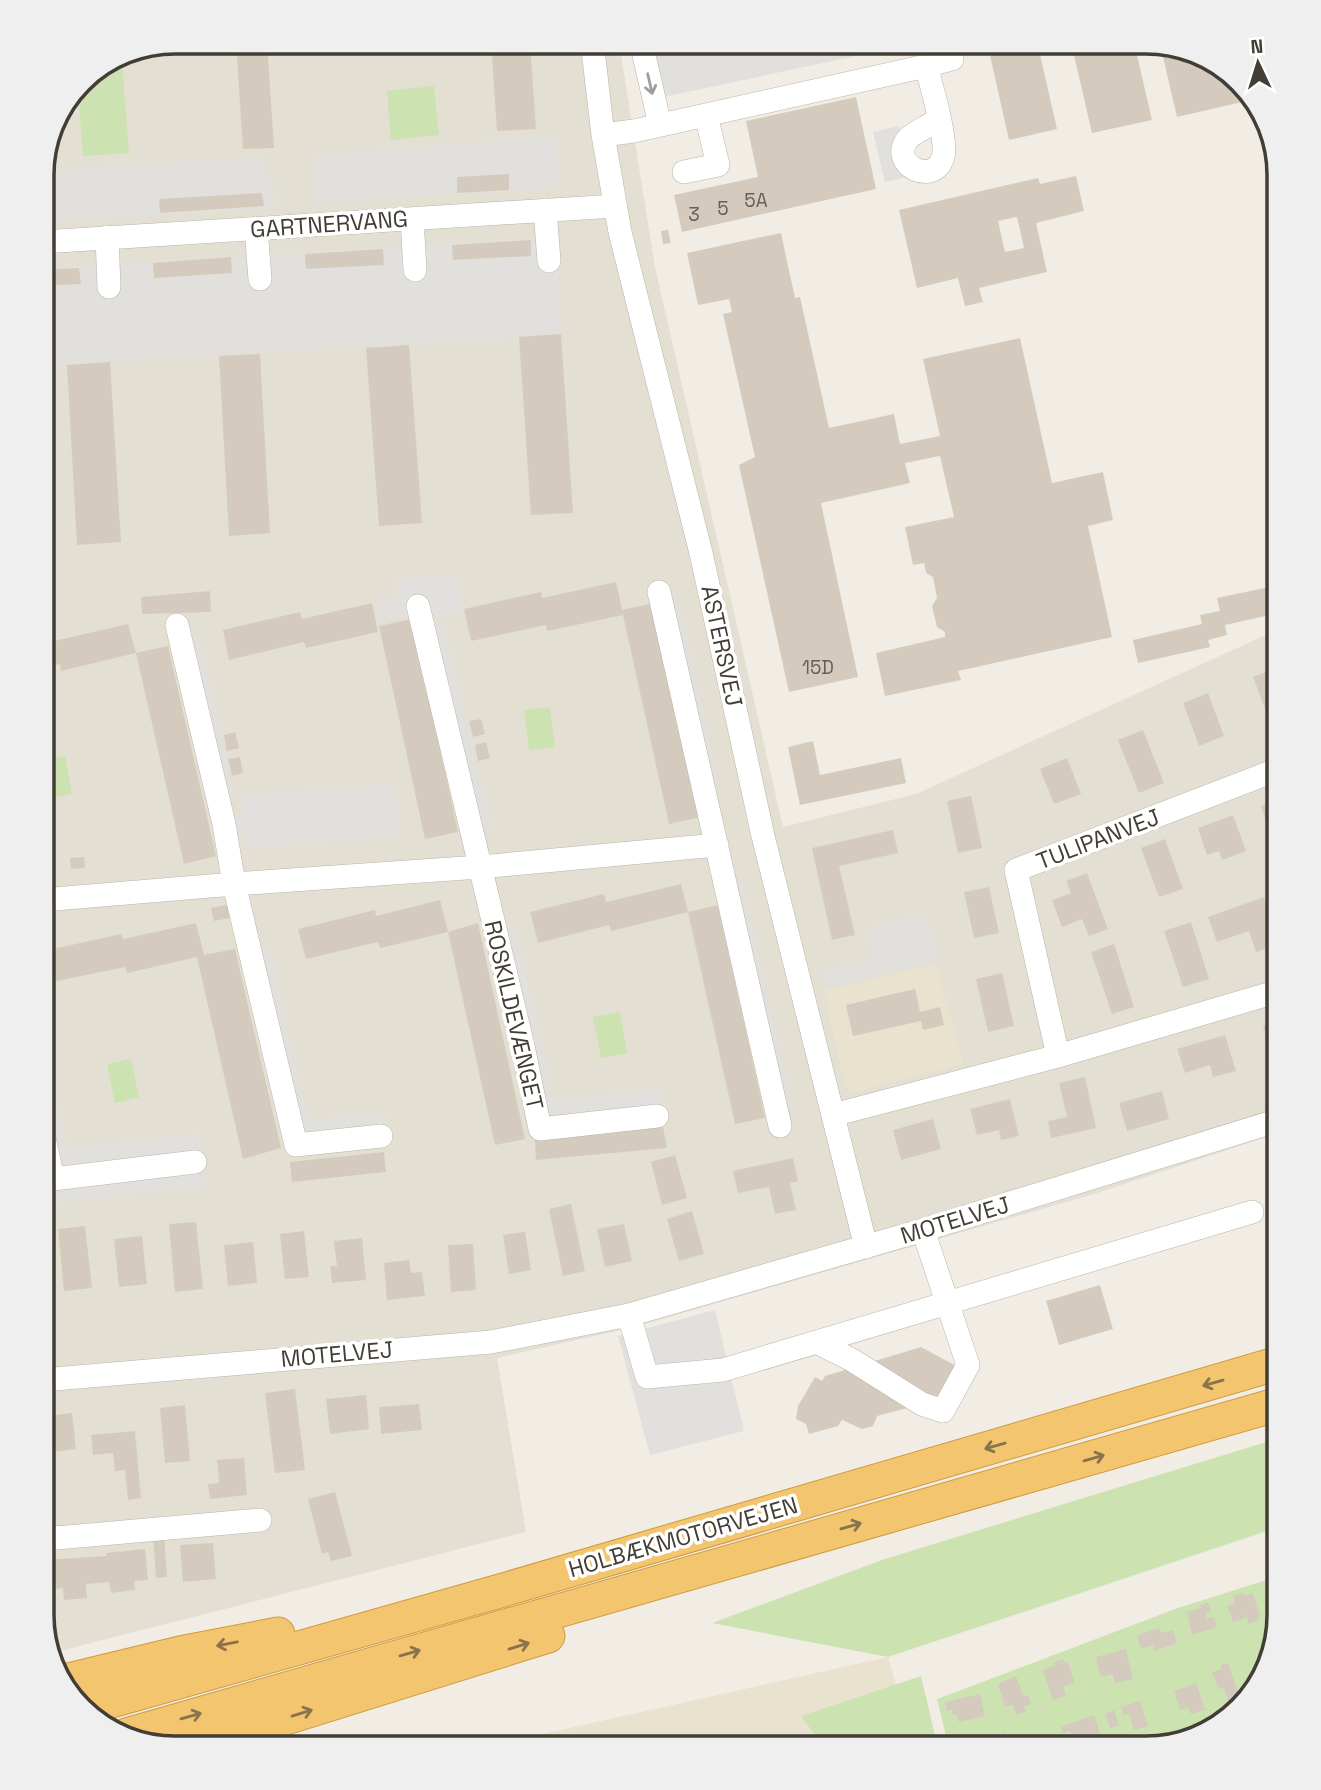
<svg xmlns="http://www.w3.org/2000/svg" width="1321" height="1790" viewBox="0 0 1321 1790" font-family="'Space Grotesk',sans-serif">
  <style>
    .residential { fill: #e4dfd3 }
    .education { fill: #e9e2cf }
    .green { fill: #cce2b0 }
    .parking { fill: #e2e0dd }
    .building { fill: #d4cbbe; fill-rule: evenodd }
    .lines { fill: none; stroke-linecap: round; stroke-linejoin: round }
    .minor-casing { stroke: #bbb4a8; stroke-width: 24 }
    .highway-casing { stroke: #d09a3f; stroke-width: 35 }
    .minor { stroke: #fff; stroke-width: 23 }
    .highway { stroke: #f2c56e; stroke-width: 33 }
    .oneway { stroke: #a09e9a }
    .oneway2 { stroke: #88734c }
    .labels { text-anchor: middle; stroke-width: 7; stroke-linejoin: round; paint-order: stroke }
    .number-label { font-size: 19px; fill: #666057 }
    .street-label { font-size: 23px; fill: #423d35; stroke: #fff }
    .rim { fill: none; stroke: #423d35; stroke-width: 3.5 }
  </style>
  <rect width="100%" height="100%" fill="#f1ede5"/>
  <path class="residential" d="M176,42h443l36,225 128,560 133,-33 363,-165v504l-185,61 -456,132 -141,32 29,174 -474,121 -10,-39v-1448l14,-50 31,-41z"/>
  <path class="education" d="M936,963l27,101 -107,28 -11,-6 -21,-95z
    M888,1657l26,91h-434z"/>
  <path class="green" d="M122,62l7,91 -46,3 -5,-68 9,-13z
    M434,86l5,49 -48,5 -4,-49z
    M550,707l5,40 -26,3 -5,-40z
    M65,756l7,38 -25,5 -5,-23v-16z
    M620,1012l7,41 -26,5 -8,-41z
    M131,1059l8,38 -24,6 -8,-39z
    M1279,1438v89l-391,130 -176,-34 173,-64z
    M1279,1576v39l-18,66 -48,49 -67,18h-197l-12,-49 241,-91z
    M921,1676l17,72h-113l-24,-32z"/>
  <path class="parking" d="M653,42h269l-258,55z
    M899,126l13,50 -27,6 -12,-50z
    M555,137l7,51 -248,14 -1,-47z
    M263,157l1,19h9l1,32 -219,13 -5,-51z
    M556,237l6,95 -67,7 -453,25v-95z
    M459,574l3,39 -30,6 -19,-4 -32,7 -6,-19 23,-7 -1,-17z
    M676,587l42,193 -10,11 -43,-192z
    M444,624l48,204 -22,5 -49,-204z
    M199,634l36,163 -13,2 5,17 16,-2 -2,-19 155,-11 4,52 -154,12 -3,-18 -20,4 -48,-194z
    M720,875l22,7 51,226 -23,-6z
    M927,913l11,48 -111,27 -4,-17 50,-13 -7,-30z
    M515,925l39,174 106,-10 2,16 -120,9 -41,-187z
    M270,947l38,173 78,-8 2,20 -100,11 -43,-193z
    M42,1029l26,118 132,-13 6,52 -150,17 -3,-53 -11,-46z
    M42,1248l9,89 -9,1z
    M715,1310l29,121 -94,24 -32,-119z"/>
  <path class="building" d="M236,42h31l7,106 -31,1z
    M491,42h39l6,87 -39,2z
    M550,42h19l1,12 -19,1z
    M987,42h79l-27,8 18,79 -48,11z
    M1071,42h63l18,78 -60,13z
    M1160,44l53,16 25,26 4,16 -65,15z
    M856,97l20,92 -194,43 -8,-37 84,-18 -12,-56z
    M509,174v16l-52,3v-16z
    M1076,176l8,35 -48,12 11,49 -68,16 4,14 -18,4 -7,-28 -41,10 -18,-78 139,-32 2,6zM1017,217l7,31 -19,4 -7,-31z
    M262,193l2,13 -104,7 -1,-14z
    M668,230l3,13 -8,1 -2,-13z
    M781,233l14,65 5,-1 29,131 65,-14 6,30 40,-8 -17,-77 97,-21 32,145 51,-11 10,48 -25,6 24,111 -154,34 3,9 -76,16 -9,-43 69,-16v-5l-8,-5 -5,-21 5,-8 -4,-21 -7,-4 -2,-10 -11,2 -8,-38 49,-10 -14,-61 -35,7 5,20 -89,20 37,174 -69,15 -50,-227 16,-8 -32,-143 9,-2 -3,-13 -31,6 -11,-52z
    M531,240v16l-78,4 -1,-15z
    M383,249l1,16 -78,4 -1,-15z
    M231,257l1,16 -78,5 -1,-15z
    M79,268l2,16 -39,2v-16z
    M561,334l12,179 -42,2 -12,-178z
    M409,345l13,178 -43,3 -13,-178z
    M260,354l10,179 -41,3 -10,-180z
    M110,362l11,180 -44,3 -10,-180z
    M616,582l6,28 32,-7 47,214 -32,7 -46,-209 -76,16 -1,-6 -75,16 -7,-32 77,-17 1,6z
    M1279,585v28l-54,12 2,10 -19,5 2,7 -72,16 -5,-23 69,-16 -2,-9 20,-4 -3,-13z
    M210,591l1,21 -69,2 -1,-17z
    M372,603l6,29 -72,16 -2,-6 -75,18 -6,-30 77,-18 2,7z
    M412,619l46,213 -33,7 -46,-213z
    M128,624l8,29 -75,18 -1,-7 -18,4v-31l10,-2 2,6z
    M168,646l48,210 -32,8 -48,-211z
    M1276,668l3,8v46l-8,3 -18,-48z
    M1208,693l16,43 -25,10 -16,-43z
    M481,719l4,15 -12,3 -4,-16z
    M1143,730l21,53 -25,10 -21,-53z
    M235,732l4,16 -12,3 -3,-16z
    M813,741l7,34 81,-17 5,25 -106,22 -12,-58z
    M486,742l4,16 -12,3 -3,-16z
    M240,757l3,16 -11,3 -4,-17z
    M1067,758l14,36 -27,10 -14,-35z
    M971,796l11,52 -24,5 -11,-52z
    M1279,799v29l-10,3 -8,-25z
    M1233,815l13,36 -24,9 -3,-9 -12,4 -9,-27z
    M893,830l5,23 -59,13 16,69 -23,5 -20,-92z
    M1165,839l18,50 -24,8 -18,-49z
    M84,857l1,11 -14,1 -1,-11z
    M1087,873l21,56 -19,7 -7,-17 -20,8 -10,-27 19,-7 -5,-12z
    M681,884l7,28 -77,19 -2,-6 -71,18 -8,-31 74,-18 2,8z
    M989,887l10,46 -25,5 -10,-46z
    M1264,897l15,47 -23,8 -7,-21 -32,11 -9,-25z
    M440,900l8,32 -68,16 -2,-6 -72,17 -8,-30 77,-19 1,6z
    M227,905l3,13 -16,3 -3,-13z
    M718,905l47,213 -30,6 -47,-212z
    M1191,922l18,57 -26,8 -19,-56z
    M196,923l8,32 31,-6 46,199 -38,11 -46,-202 -70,16 -2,-6 -73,15 -8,-31 77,-17 2,5z
    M478,923l47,216 -30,6 -47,-213z
    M1114,944l20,63 -22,7 -21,-62z
    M1002,973l12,53 -26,6 -12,-53z
    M915,989l5,23 20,-5 4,18 -21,5 -2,-9 -68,15 -7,-31z
    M1279,1021v57h-1l-15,-52z
    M1225,1035l11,36 -23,6 -3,-12 -25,8 -8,-24z
    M1085,1077l11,51 -45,10 -3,-17 19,-4 -8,-34z
    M1162,1091l7,28 -42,12 -8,-28z
    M1010,1099l9,37 -18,4 -2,-10 -22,5 -7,-26z
    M933,1119l8,30 -40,11 -8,-30z
    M663,1127l4,21 -131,12 -1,-20z
    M384,1152l2,20 -94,10 -2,-20z
    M675,1155l12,43 -25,7 -11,-43z
    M793,1158l5,23 -8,2 6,27 -21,4 -6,-27 -31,6 -5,-22z
    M571,1204l14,67 -22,5 -14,-67z
    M692,1211l12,43 -25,7 -12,-42z
    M196,1222l7,67 -28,3 -6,-68z
    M624,1224l8,37 -27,6 -8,-38z
    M85,1226l7,62 -28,3 -6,-62z
    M304,1231l5,46 -24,2 -5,-45z
    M525,1232l6,38 -22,4 -6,-39z
    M142,1236l5,48 -28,3 -5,-48z
    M362,1238l4,42 -34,3 -2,-17h7l-3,-25z
    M253,1242l4,41 -29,3 -4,-41z
    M473,1244l3,46 -25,2 -3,-47z
    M409,1260l2,13 11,-1 3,24 -38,4 -3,-37z
    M1100,1285l13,44 -54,16 -13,-44z
    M921,1347l37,20 -16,32 -65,17 -4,10 -11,3 -20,-9 -4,6 -29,8 -3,-10 -10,-5 2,-13 17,-29 7,4 3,-5z
    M295,1389l10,81 -30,3 -10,-80z
    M366,1395l3,34 -39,5 -4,-35z
    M419,1404l3,26 -41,4 -2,-27z
    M185,1405l5,56 -25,2 -5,-55z
    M72,1413l4,36 -24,3 -4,-36z
    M135,1431l6,67 -13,2 -3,-30 -10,1 -2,-18 -20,2 -2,-20z
    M244,1458l3,37 -37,4 -2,-15 11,-1 -2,-23z
    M335,1492l17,64 -21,5 -3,-9 -6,2 -14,-55z
    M164,1535l3,42 -11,1 -3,-42z
    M213,1543l3,36 -33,3 -3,-37z
    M145,1549l3,31 -14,1 1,9 -24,3 -2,-11 -23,2 1,14 -23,2 -1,-12 -15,2 -3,-30 61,-4v-3z
    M1243,1593l1,3 9,-3 7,23 -5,6 -6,2 -4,-11v5l-12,4 -6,-16 8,-3 -2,-7z
    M1208,1603l3,9 -5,1 1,6 7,-2 3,10 -25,8 -5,-23 14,-4 -1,-3z
    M1159,1628l2,5 12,-3 4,13 -23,8 -1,-6 -12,4 -4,-14z
    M1126,1649l7,30 -18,4 -2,-9 -12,3 -5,-20z
    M1063,1659l1,4 4,-1 7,21 -12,3 3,9 -13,5 -10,-30 12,-4 -1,-4z
    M1228,1663l13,38 -10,8 -7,-21 -6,1 -6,-17 10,-3 -1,-4z
    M1016,1676l7,20 5,-1 3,9 -7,2 2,6 -10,3 -3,-10 -8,2 -7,-23z
    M1196,1683l9,27 -14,4 -3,-7 -8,3 -6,-19z
    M980,1694l5,22 -26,6 -2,-8 -4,1 -1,-5 -5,1 -2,-9z
    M1140,1701l8,25 -14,4 -5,-17 -5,2 -3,-8z
    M1114,1710l5,15 -9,3 -5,-14z
    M1094,1715l8,24 -18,6 -3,-9 -8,3 -3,-8 -7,2 -2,-6z
    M1006,1732l4,11 -6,3 -4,-11z"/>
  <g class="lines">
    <defs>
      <path id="minor" d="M592,42l11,93 17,97 81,321 62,283 103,411
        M641,42l19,83
        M926,66l26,-7 -4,-17
        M603,135l31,-4 292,-65c5,18 22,76 17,91 -9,30 -54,8 -36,-17 6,-8 22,-13 31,-21
        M684,172l34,-7 -12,-50
        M545,210l4,51
        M412,219l3,51
        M256,228l4,51
        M107,237l2,50
        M42,242l573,-36
        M659,592l121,534
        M418,606l105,440 17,83 117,-13
        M177,625l47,199 10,60 62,261 85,-9
        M42,900l192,-16 246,-17 237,-22
        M1058,1056l-42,-186 263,-101
        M833,1115l225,-59 221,-65
        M42,1129l11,50 142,-17
        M629,1315l18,62 76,-7 529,-158
        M816,1342l36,18 70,44 21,7 25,-46 -45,-135
        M42,1380l449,-38 138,-27 294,-85 356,-110
        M42,1532l14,6 204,-18"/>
      <path id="highway" d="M60,1682l120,-29 98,-19
        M87,1708l423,-120 769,-225
        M126,1735l1153,-331
        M190,1748l358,-112"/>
    </defs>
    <use href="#minor" class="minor-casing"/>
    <use href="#highway" class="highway-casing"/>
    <use href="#minor" class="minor"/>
    <use href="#highway" class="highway"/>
  </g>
  <defs><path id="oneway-shaft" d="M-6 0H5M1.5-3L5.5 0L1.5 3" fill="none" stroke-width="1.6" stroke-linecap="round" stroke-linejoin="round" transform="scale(1.75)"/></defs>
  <use class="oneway" href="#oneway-shaft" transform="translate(650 84) rotate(77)"/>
  <g class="oneway2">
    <use href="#oneway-shaft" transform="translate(1213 1383) rotate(164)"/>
    <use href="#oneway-shaft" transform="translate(995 1446) rotate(164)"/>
    <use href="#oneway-shaft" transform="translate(1094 1458) rotate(-16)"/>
    <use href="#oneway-shaft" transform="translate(851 1526) rotate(-16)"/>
    <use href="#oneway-shaft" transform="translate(227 1644) rotate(169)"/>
    <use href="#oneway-shaft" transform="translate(519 1646) rotate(-17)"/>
    <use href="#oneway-shaft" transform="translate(410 1653) rotate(-16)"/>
    <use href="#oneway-shaft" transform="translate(302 1713) rotate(-17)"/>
    <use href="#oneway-shaft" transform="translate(191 1716) rotate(-16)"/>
  </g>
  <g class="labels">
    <g class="number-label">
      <text x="756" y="207">5A</text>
      <text x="723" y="215">5</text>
      <text x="694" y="221">3</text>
      <text x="818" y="674">15D</text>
    </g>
    <g class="street-label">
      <text transform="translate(329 224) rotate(-4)" y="8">GARTNERVANG</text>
      <text transform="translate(722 646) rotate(78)" y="8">ASTERSVEJ</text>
      <text transform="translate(1098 839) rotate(-21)" y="8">TULIPANVEJ</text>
      <text transform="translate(514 1015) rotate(77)" y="8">ROSKILDEVÆNGET</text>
      <text transform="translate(955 1220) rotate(-17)" y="8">MOTELVEJ</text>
      <text transform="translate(337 1354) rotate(-5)" y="8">MOTELVEJ</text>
      <text transform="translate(683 1537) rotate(-16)" y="8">HOLBÆKMOTORVEJEN</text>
    </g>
  </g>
  <path d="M0 0H1321V1790H0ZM175 54H1146A121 121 0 0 1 1267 175V1615A121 121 0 0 1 1146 1736H175A121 121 0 0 1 54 1615V175A121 121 0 0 1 175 54Z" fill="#f0efef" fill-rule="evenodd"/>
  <path class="rim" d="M175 54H1146A121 121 0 0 1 1267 175V1615A121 121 0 0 1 1146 1736H175A121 121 0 0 1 54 1615V175A121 121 0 0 1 175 54Z"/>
  <g transform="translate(1258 63) rotate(356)" stroke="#ffffff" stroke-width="5" paint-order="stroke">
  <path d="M0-5L12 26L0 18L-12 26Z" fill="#423d35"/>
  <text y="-10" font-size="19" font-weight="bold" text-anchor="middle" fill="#423d35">N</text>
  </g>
</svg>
